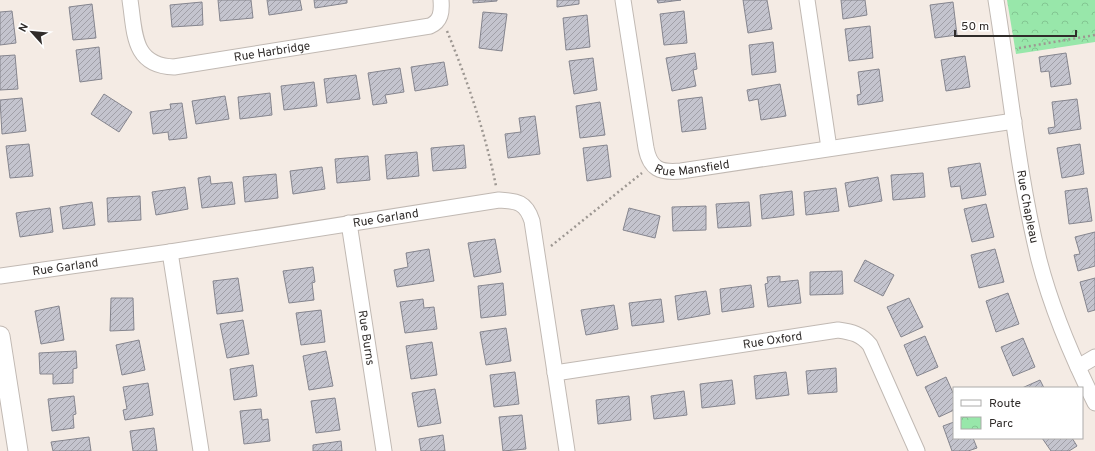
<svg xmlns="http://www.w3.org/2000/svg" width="1095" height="451" viewBox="0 0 1095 451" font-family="Overpass,sans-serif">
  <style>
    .park { fill: url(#park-crowns) }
    .building { fill: url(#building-hatch); stroke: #85858e }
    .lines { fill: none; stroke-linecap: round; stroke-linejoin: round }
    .minor-casing { stroke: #c1b9b3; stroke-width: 17 }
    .tertiary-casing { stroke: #c1b9b3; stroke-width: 21 }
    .path { stroke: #9d9792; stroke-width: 2.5; stroke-dasharray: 2 3; stroke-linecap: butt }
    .minor { stroke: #fff; stroke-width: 15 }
    .tertiary { stroke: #fff; stroke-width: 19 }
    .labels { text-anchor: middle; stroke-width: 4; stroke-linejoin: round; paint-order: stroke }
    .street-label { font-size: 12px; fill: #302c2a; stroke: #fff }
  </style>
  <defs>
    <pattern id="park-crowns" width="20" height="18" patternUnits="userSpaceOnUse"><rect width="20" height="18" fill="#98e7aa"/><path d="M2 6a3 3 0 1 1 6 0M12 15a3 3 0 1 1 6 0" fill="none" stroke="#83c692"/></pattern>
    <pattern id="building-hatch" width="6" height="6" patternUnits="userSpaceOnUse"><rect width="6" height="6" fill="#c4c4ce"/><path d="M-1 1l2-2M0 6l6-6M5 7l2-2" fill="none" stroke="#a09fa7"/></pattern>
  </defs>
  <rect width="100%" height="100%" fill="#f4ebe4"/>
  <path class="park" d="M1007,0h88v42l-79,12z"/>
  <path class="building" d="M218,0h33l2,18 -33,3z
    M267,0h33l2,10 -33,5z
    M314,0h33v3l-32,5z
    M473,0h24v1l-24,2z
    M557,0h22v4l-22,3z
    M657,0h24l-23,3z
    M743,0h24l5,29 -24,4z
    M841,0h24l2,15 -24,4z
    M202,2l1,23 -31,2 -2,-22z
    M953,2l4,33 -22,3 -5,-33z
    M92,4l4,34 -23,2 -4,-33z
    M12,11l4,32 -16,2v-33z
    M684,11l3,32 -23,2 -4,-31z
    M483,12l24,2 -5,37 -23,-3z
    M587,15l3,32 -24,3 -3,-32z
    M870,26l3,32 -24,3 -4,-32z
    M773,42l3,30 -24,3 -3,-30z
    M99,47l3,32 -22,3 -4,-32z
    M695,53l2,16 -4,1 3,16 -24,5 -6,-33z
    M1066,53l5,31 -20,3 -2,-16 -8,1 -2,-15z
    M15,55l3,34 -18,1v-34z
    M965,56l5,31 -24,4 -5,-31z
    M593,58l4,32 -23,4 -5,-33z
    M444,62l4,23 -33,6 -4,-24z
    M400,68l4,24 -19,3 2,8 -14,2 -5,-32z
    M879,69l4,32 -25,4 -1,-10 4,-1 -3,-22z
    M356,75l4,24 -33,4 -3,-24z
    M314,82l3,24 -33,4 -3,-24z
    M780,84l6,32 -25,4 -3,-21 -9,2 -2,-11z
    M270,93l2,22 -32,4 -2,-22z
    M104,94l28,18 -13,20 -28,-18z
    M225,96l4,23 -33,5 -4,-23z
    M702,97l4,32 -24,3 -4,-32z
    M22,98l4,33 -24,3 -2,-34z
    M1077,99l4,30 -32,5 -1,-6 7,-1 -3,-25z
    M600,102l5,33 -25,3 -4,-32z
    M182,103l5,35 -18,2 -1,-8 -15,2 -3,-22 21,-3 -1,-5z
    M535,116l5,38 -32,4 -3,-24 16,-2 -2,-14z
    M29,144l4,32 -23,2 -4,-32z
    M1080,144l4,30 -22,4 -5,-30z
    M464,145l2,23 -33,3 -2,-23z
    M607,145l4,32 -24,4 -4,-33z
    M417,152l2,24 -32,3 -2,-24z
    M368,156l2,24 -33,3 -2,-24z
    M980,163l6,32 -24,4 -2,-13 -9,1 -3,-19z
    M322,167l3,22 -32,5 -3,-23z
    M923,173l2,24 -32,3 -2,-25z
    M276,174l2,24 -33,4 -2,-25z
    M210,176l1,8 21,-2 3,22 -33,4 -4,-30z
    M878,177l4,24 -33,6 -4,-24z
    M185,187l3,22 -32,6 -4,-23z
    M836,188l3,23 -33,4 -2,-23z
    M1087,188l5,33 -23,3 -4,-33z
    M792,191l2,24 -32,4 -2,-24z
    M140,196l1,24 -33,2 -1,-24z
    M92,202l3,23 -32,4 -3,-22z
    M749,202l2,24 -33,2 -2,-24z
    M986,204l8,33 -22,5 -8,-33z
    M706,206v24l-33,1 -1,-24z
    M50,208l3,24 -33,5 -4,-24z
    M629,208l31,8 -5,22 -32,-8z
    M1095,232v34l-17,5 -4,-16 6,-1 -5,-17z
    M495,239l6,33 -27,5 -6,-34z
    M429,249l5,32 -37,6 -3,-17 14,-3 -2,-14z
    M995,249l9,33 -25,6 -8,-33z
    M865,260l29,15 -11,21 -29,-15z
    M313,267l2,15 -3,1 2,17 -25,3 -6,-32z
    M842,271l1,23 -33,1v-23z
    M780,276v6l18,-2 3,23 -33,4 -3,-23 3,-1 -1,-6z
    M238,278l5,33 -26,3 -4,-33z
    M1095,278v32l-7,2 -8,-30z
    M503,283l3,32 -25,3 -3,-32z
    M751,285l3,22 -32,5 -2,-23z
    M706,291l4,23 -32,6 -3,-24z
    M1008,293l11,31 -23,8 -10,-31z
    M111,298h22l1,32 -24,1z
    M909,298l14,29 -22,10 -14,-30z
    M423,299l1,9 10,-1 3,22 -32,4 -5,-31z
    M661,299l3,23 -32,4 -3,-23z
    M614,305l4,24 -32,6 -5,-25z
    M59,306l5,34 -23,4 -6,-33z
    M321,310l4,32 -24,3 -5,-32z
    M243,320l6,34 -22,4 -7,-34z
    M506,328l5,33 -25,4 -6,-33z
    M925,336l13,31 -21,9 -13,-31z
    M1023,338l12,29 -22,9 -12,-29z
    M139,340l6,30 -23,5 -6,-30z
    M432,342l5,33 -26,4 -5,-33z
    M76,351l1,17 -4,1v14l-20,1v-10h-13l-1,-21z
    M326,351l7,35 -24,4 -6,-34z
    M253,365l4,31 -23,4 -4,-31z
    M836,368l1,24 -29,2 -2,-23z
    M515,372l4,32 -25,3 -4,-32z
    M786,372l3,23 -33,4 -2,-23z
    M946,377l8,18v15l-15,7 -14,-30z
    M732,380l3,24 -33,4 -2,-24z
    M1040,380l4,8h-22z
    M148,383l5,32 -28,5 -2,-10 4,-1 -4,-22z
    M435,389l6,34 -23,4 -6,-34z
    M684,391l3,24 -33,4 -3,-23z
    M74,396l2,18 -3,1 1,13 -22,3 -4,-32z
    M629,396l2,24 -33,4 -2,-24z
    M335,398l5,32 -24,3 -5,-32z
    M261,409l1,11 6,-1 2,22 -26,3 -4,-33z
    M522,415l4,34 -23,2 -4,-34z
    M954,422v16h19l4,10 -9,3h-16l-9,-25z
    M154,428l3,23h-24l-3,-20z
    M443,435l2,16h-24l-2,-12z
    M89,437l2,14h-38l-2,-9z
    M1042,438h30l5,8 -8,5h-18z
    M341,441l1,10h-29v-6z"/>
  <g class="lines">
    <defs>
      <g id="minor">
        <path id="s1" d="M130,0c5,32 2,66 44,67l256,-41c11,-5 12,-14 11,-26"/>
        <path id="s2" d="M623,0l23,148c4,21 14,25 35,23l333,-50"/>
        <path d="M807,0l22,148"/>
        <path id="s3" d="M996,0c14,86 22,175 43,260 13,50 33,97 56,143"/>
        <path id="s4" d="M349,223l35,228"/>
        <path d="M170,252l31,199"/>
        <path id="s5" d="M0,276l170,-24 329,-52c18,1 27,2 33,21l35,230"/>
        <path d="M1078,367l17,-10"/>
        <path id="s6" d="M555,373l283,-43c14,2 23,4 32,15l47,106"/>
      </g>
      <path id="tertiary" d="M0,336l18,115"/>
    </defs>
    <use href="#minor" class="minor-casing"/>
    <use href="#tertiary" class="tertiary-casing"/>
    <path class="path" d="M447,31c21,51 38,101 49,155
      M1019,48l76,-13
      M551,246l91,-73"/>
    <use href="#minor" class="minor"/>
    <use href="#tertiary" class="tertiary"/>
  </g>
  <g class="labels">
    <g class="street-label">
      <text dy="4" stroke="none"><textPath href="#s1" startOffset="190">Rue Harbridge</textPath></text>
      <text dy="4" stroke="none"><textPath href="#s2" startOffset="209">Rue Mansfield</textPath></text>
      <text dy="4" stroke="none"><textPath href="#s3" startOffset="209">Rue Chapleau</textPath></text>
      <text dy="4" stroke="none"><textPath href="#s5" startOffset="390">Rue Garland</textPath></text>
      <text dy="4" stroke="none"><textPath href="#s5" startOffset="66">Rue Garland</textPath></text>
      <text dy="4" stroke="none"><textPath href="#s4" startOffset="116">Rue Burns</textPath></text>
      <text dy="4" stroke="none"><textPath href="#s6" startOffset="220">Rue Oxford</textPath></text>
    </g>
  </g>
  <rect x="953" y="387" width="130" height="52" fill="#ffffff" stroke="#acabaa"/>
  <rect x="961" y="400" width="20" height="6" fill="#ffffff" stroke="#acabaa"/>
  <text x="989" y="407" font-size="12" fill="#302c2a">Route</text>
  <rect x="961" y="417" width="20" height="12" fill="url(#park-crowns)" stroke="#acabaa"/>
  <text x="989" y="427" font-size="12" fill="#302c2a">Parc</text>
  <g transform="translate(32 32) rotate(297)" stroke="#ffffff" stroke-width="3" paint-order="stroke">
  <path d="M0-3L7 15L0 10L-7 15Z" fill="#302c2a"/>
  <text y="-6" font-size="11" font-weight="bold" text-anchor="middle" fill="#302c2a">N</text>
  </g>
  <path d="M955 30v6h121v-6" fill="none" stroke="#302c2a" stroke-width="2"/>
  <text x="961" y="30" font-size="12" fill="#302c2a" stroke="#ffffff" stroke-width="3" paint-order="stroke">50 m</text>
</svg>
